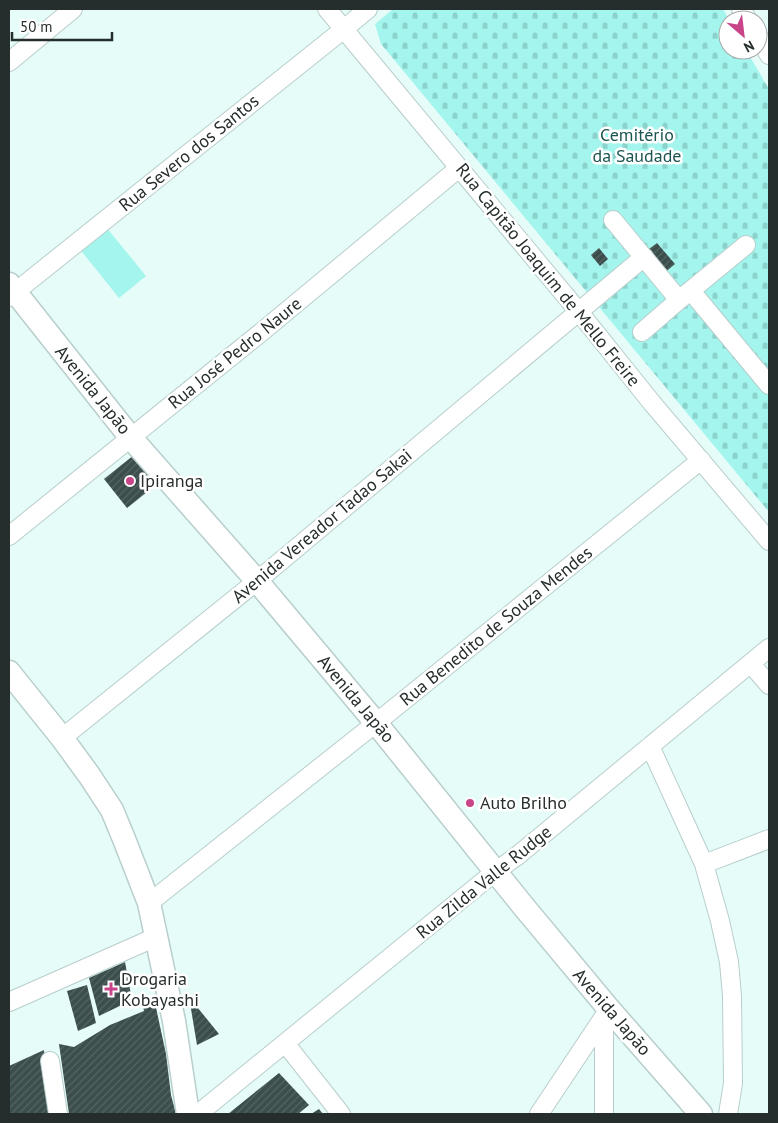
<svg xmlns="http://www.w3.org/2000/svg" width="778" height="1123" viewBox="0 0 778 1123" font-family="'PT Sans',sans-serif">
  <style>
    .grass { fill: #a3f5ed }
    .cemetery { fill: url(#cemetery-stones) }
    .building { fill: url(#building-hatch) }
    .lines { fill: none; stroke-linecap: round; stroke-linejoin: round }
    .minor-casing { stroke: #b8cecc; stroke-width: 20 }
    .major-casing { stroke: #b8cecc; stroke-width: 25 }
    .minor { stroke: #fff; stroke-width: 18 }
    .major { stroke: #fff; stroke-width: 22 }
    .poi-dot { fill: #c9458a; stroke: #fff; stroke-width: 2 }
    .labels { text-anchor: middle; stroke-width: 5; stroke-linejoin: round; paint-order: stroke }
    .park-label { font-size: 18px; fill: #1b5450; stroke: #fff }
    .street-label { font-size: 18px; fill: #262e2d; stroke: #fff }
    .poi-label { font-size: 18px; fill: #262e2d; stroke: #fff; text-anchor: start }
  </style>
  <defs>
    <pattern id="cemetery-stones" width="16" height="16" patternUnits="userSpaceOnUse" patternTransform="scale(1.25)"><rect width="16" height="16" fill="#a3f5ed"/><path d="M2 7V4a2 2 0 0 1 4 0v3zM10 15v-3a2 2 0 0 1 4 0v3z" fill="#8cd2cc"/></pattern>
    <pattern id="building-hatch" width="6" height="6" patternUnits="userSpaceOnUse" patternTransform="scale(1.25)"><rect width="6" height="6" fill="#3b4e4c"/><path d="M-1 1l2-2M0 6l6-6M5 7l2-2" fill="none" stroke="#556563"/></pattern>
  </defs>
  <rect width="100%" height="100%" fill="#e5fcf9"/>
  <path class="grass" d="M106,227l40,49 -27,22 -40,-50z"/>
  <path class="cemetery" d="M393,9h330l6,11h-1v30h18l23,39v423l-388,-468 -6,-20z"/>
  <path class="building" d="M657,243l18,21 -12,10 -18,-22z
    M599,248l9,11 -8,7 -9,-11z
    M134,455l23,29 -30,24 -23,-29z
    M125,962l7,38 -33,16 -10,-38z
    M87,985l9,38 -18,8 -11,-40z
    M189,997l30,37 -22,11z
    M155,1003l11,51 5,41 5,19h-107l-10,-70 15,3 36,-22 34,-14 -1,-5z
    M44,1050l4,46 4,18h-43v-48z
    M279,1073l30,32 -11,9h-70z
    M319,1109l4,5h-12z"/>
  <g class="lines">
    <defs>
      <path id="minor" d="M327,9l252,303 73,91 117,138
        M741,9l7,11
        M758,36l11,19
        M9,62l64,-53
        M613,220l66,80
        M691,291l78,94
        M9,297l335,-268 24,-20
        M642,332l37,-32 67,-55
        M9,536l255,-206 195,-162
        M751,664l18,21
        M62,738l195,-157 387,-324
        M650,746l54,118 16,57 9,41 3,34 1,87 -5,31
        M704,864l65,-25
        M149,903l227,-180 325,-263
        M9,1002l147,-65
        M604,1017v97
        M285,1043l56,71
        M50,1061l8,53
        M198,1114l298,-243 21,-15 252,-208
        M539,1114l70,-105"/>
      <path id="major" d="M9,284l122,154 126,143 119,142 148,184 85,102 92,105
        M9,672l53,66 27,37 23,35 12,29 25,64 25,118 14,93"/>
    </defs>
    <use href="#minor" class="minor-casing"/>
    <use href="#major" class="major-casing"/>
    <use href="#minor" class="minor"/>
    <use href="#major" class="major"/>
  </g>
  <g class="poi-dot">
    <circle cx="130" cy="481" r="5"/>
    <circle cx="470" cy="803" r="5"/>
    <path d="M108.5 981.5h5v5h5v5h-5v5h-5v-5h-5v-5h5z"/>
  </g>
  <g class="labels">
    <g class="park-label">
      <text x="637" y="141">Cemitério<tspan x="637" dy="21">da Saudade</tspan></text>
    </g>
    <g class="street-label">
      <text transform="translate(189 153) rotate(-39)" y="6">Rua Severo dos Santos</text>
      <text transform="translate(548 275) rotate(51)" y="6">Rua Capitão Joaquim de Mello Freire</text>
      <text transform="translate(235 353) rotate(-39)" y="6">Rua José Pedro Naure</text>
      <text transform="translate(93 390) rotate(51)" y="6">Avenida Japão</text>
      <text transform="translate(322 526) rotate(-40)" y="6">Avenida Vereador Tadao Sakai</text>
      <text transform="translate(496 626) rotate(-39)" y="6">Rua Benedito de Souza Mendes</text>
      <text transform="translate(356 699) rotate(50)" y="6">Avenida Japão</text>
      <text transform="translate(484 882) rotate(-39)" y="6">Rua Zilda Valle Rudge</text>
      <text transform="translate(612 1012) rotate(49)" y="6">Avenida Japão</text>
    </g>
    <g class="poi-label">
      <text x="140" y="487">Ipiranga</text>
      <text x="480" y="809">Auto Brilho</text>
      <text x="121" y="985">Drogaria<tspan x="121" dy="21">Kobayashi</tspan></text>
    </g>
  </g>
  <rect width="778" height="1123" fill="none" stroke="#262e2d" stroke-width="20"/>
  <g transform="translate(743 35) rotate(152)"><circle r="24" fill="#ffffff" stroke="#a8abab"/>
  <path d="M0-4L9 19L0 12L-9 19Z" fill="#c9458a"/>
  <text y="-8" font-size="14" font-weight="bold" text-anchor="middle" fill="#262e2d">N</text>
  </g>
  <path d="M12 32v8h100v-8" fill="none" stroke="#262e2d" stroke-width="2.5"/>
  <text x="20" y="32" font-size="15" fill="#262e2d" stroke="#ffffff" stroke-width="4" paint-order="stroke">50 m</text>
</svg>
